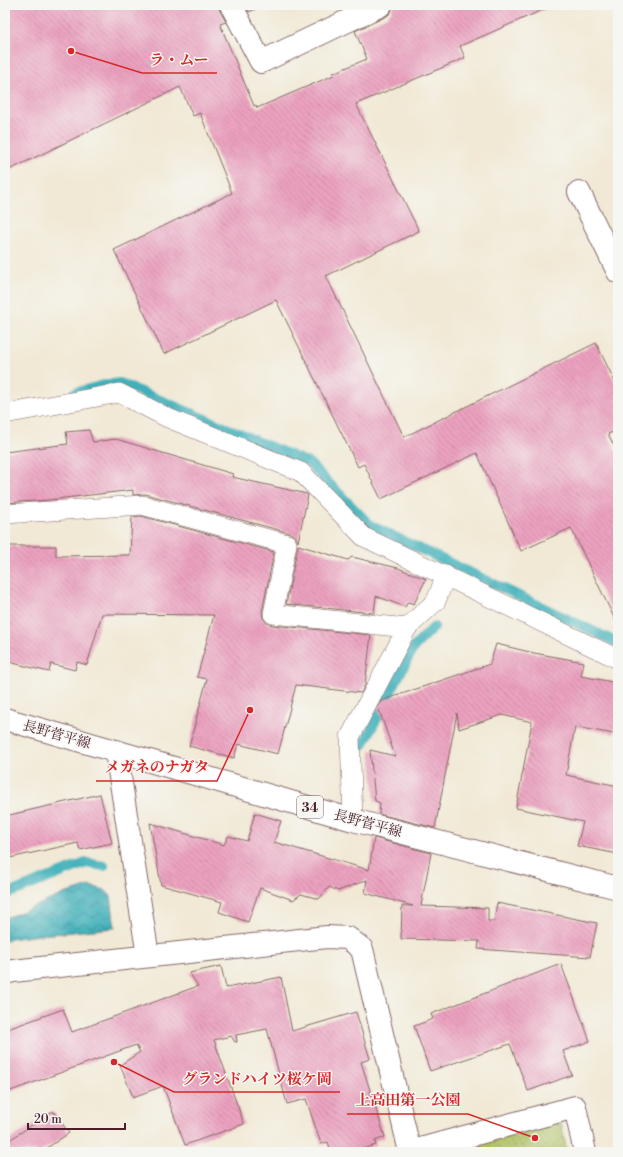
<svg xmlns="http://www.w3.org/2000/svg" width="623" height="1157" viewBox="0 0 623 1157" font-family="'Libre Bodoni','Noto Serif JP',serif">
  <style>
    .grass { fill: url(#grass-dots); stroke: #7e724a }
    .water { fill: url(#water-waves); stroke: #456872 }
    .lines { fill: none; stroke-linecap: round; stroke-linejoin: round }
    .stream { stroke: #40b0ba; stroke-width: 10 }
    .building { fill: url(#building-back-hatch) }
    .lane-casing { stroke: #846666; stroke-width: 20 }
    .street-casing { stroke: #846666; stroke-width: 24 }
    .primary-casing { stroke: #846666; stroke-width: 24 }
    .lane { stroke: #fff; stroke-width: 19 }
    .street { stroke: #fff; stroke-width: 22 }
    .primary { stroke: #fff; stroke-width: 22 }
    .labels { text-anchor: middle; stroke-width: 3; stroke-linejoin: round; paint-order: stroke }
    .shield { fill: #f6f6f2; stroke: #7e6067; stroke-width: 1 }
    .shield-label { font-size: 13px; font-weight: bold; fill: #4a1f2b }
    .street-label { font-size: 14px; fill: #4a1f2b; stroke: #f6f6f2 }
    .leader { fill: none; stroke: #d62828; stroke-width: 1.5 }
    .callout-dot { fill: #d62828; stroke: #f6f6f2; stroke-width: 1.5 }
    .callout-label { font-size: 15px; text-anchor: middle; font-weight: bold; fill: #d62828; stroke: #f6f6f2; stroke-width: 3; stroke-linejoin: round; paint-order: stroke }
  </style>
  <defs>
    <pattern id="grass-dots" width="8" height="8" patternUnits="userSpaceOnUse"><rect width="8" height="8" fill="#b2c468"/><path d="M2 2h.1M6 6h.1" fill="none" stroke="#939f56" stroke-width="1.8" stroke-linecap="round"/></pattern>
    <pattern id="water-waves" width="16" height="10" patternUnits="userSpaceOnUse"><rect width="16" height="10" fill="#40b0ba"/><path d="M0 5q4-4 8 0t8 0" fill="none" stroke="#388f97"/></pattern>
    <pattern id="building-back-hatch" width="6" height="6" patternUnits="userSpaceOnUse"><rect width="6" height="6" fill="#eca2c0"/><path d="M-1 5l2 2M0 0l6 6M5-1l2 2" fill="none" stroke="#c1839c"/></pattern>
  </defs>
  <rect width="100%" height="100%" fill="#f6f6f2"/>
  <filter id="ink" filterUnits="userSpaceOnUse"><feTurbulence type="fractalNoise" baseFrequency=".025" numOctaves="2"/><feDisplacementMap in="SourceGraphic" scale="8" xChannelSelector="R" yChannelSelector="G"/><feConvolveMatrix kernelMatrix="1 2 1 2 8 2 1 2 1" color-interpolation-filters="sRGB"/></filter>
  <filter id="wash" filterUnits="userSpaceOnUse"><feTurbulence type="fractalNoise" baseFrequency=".012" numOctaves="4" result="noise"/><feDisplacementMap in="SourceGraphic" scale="16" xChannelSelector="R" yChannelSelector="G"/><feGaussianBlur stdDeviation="0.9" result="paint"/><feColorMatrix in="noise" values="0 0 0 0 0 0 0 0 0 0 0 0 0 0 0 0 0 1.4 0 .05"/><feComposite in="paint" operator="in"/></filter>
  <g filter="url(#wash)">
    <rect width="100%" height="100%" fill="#f1e9d5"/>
    <path class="grass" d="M561,1123l6,29h-115z"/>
    <path class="water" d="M90,886l15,4 6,6 4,32 -75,7 -30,4 -5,2v-23l19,-7 40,-17z"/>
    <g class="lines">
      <path class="stream" d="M74,393l26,-7 20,-3 189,80 61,62 248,118
        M363,745l51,-98 20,-20
        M5,895l81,-32 18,3"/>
    </g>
    <g id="blocks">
      <path class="building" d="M5,5h214l1,6 6,11 -6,2 34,82 2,-1 1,3 77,-33 -1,-2 34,-14 -12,-28 32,-15 4,-4 2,-7h161l-94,41 5,12 -109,46 63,127 -93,45 78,161 192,-94 22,45v42l-10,4 10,20v172l-47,-98 -50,23 -44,-98 -96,46 -17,-35 -6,3 -82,-167 -112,54 -50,-104 118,-57 -32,-80 -7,3 -13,-29 -175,85z
        M245,5h19l-15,7z
        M89,430l4,12 23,-3 117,35 -1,3 75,17 1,1 -10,47 -3,-6 -5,-3 -145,-39 -12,1v-5l-85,10 -43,3v-51l63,-8 -2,-12z
        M141,516l133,36 -12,60 1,6 4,5 5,2 99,10 -6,50 -4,8 -65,-8 -18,69 -40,-10 -4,14 -45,-12 18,-67 -10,-2 17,-62 -112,-1 -15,51 -10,-3 -2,8 -24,-6 -2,8 -44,-11v-115h51v10l74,-1 2,-38z
        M298,545l50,15 4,-3 46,11 28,11 -12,25 -6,-2 -3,5 -29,-11 -2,17 -88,-9z
        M496,644l38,9 50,9 -3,14 37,7v28l-4,23 -39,-7 -9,48 52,11v68l-41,-8 6,-24 -67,-14 16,-86 -30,-7 -43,14 -2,-16 -22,115 -56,-14 1,-11 -5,-2 -5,-51 25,6 -17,-49 3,-6 109,-37z
        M100,794l12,49 -32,7 -2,-7 -73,16v-43z
        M255,813l26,8 -7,21 95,28 5,-32 57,15 -10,53 67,2v13h6l3,-18 100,20 -7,34 -112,-8 1,-8 -78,-2 1,-33h11l-48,-13 2,-13 -29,11 -9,-4 -10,12 -18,-5 -8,6 -33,-12 -12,34 -29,-10 3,-10 -61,-17 -11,-62 74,22 4,-9 19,5z
        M561,964l29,77 -27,10 9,24 -44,16 -18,-47 -80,27 -16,-45 19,-7 -2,-5z
        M221,966l5,22 55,-11 11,54 64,-19 14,47 -9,3 24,75 -10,4 1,4 -22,7h-23l-3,-10 -7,2 -15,-45 -19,5 -20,-75 -31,6 1,7h-2l-4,-6 -17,4 30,84 -59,21 -22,-59 -30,11 -13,-32 20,-13 -4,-7 -131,48v-63l58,-21 9,23 126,-46 -9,-13z
        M53,1111l16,22 -28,19h-36v-9z"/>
    </g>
  </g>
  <g filter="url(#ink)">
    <use href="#blocks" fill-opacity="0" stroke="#846666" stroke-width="1"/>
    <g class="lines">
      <defs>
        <path id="lane" d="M5,414l114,-21 49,25 133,54 63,65 254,122
          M5,514l137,-9 145,39 -14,70 134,14
          M353,820l-3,-83 57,-109 29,-27 10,-26"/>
        <path id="street" d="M231,5l30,57 120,-57
          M579,192l39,80
          M116,751l32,205
          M5,973l8,-2 314,-34 21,1 14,11 48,203
          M409,1152l166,-45 10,45"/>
        <path id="primary" d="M5,719l348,101 265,68"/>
      </defs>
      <use href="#lane" class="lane-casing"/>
      <use href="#street" class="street-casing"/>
      <use href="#primary" class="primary-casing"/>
      <use href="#lane" class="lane"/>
      <use href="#street" class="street"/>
      <use href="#primary" class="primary"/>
    </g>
  </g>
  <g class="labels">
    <rect class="shield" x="297" y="796" width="26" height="22" rx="3"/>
    <g class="shield-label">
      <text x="310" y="812">34</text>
    </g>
    <g class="street-label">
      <text transform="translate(57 734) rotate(16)" y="5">長野菅平線</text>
      <text transform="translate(368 823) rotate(15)" y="5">長野菅平線</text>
    </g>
  </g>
  <path class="leader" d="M71 51L142 73H217M250 710L217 781H96M114 1062L174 1092H340M535 1138L468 1114H347"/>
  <g class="callout-dot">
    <circle cx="71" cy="51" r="4"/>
    <circle cx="250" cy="710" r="4"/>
    <circle cx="114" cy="1062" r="4"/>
    <circle cx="535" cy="1138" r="4"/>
  </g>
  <g class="callout-label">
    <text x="179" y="65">ラ・ムー</text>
    <text x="157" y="772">メガネのナガタ</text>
    <text x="257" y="1084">グランドハイツ桜ケ岡</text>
    <text x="408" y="1105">上高田第一公園</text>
  </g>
  <rect width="623" height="1157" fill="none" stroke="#f6f6f2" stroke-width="20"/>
  <path d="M28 1123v6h97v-6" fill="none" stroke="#4a1f2b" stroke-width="2"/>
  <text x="34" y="1123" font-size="12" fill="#4a1f2b" stroke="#f6f6f2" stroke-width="3" paint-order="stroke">20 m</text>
</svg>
